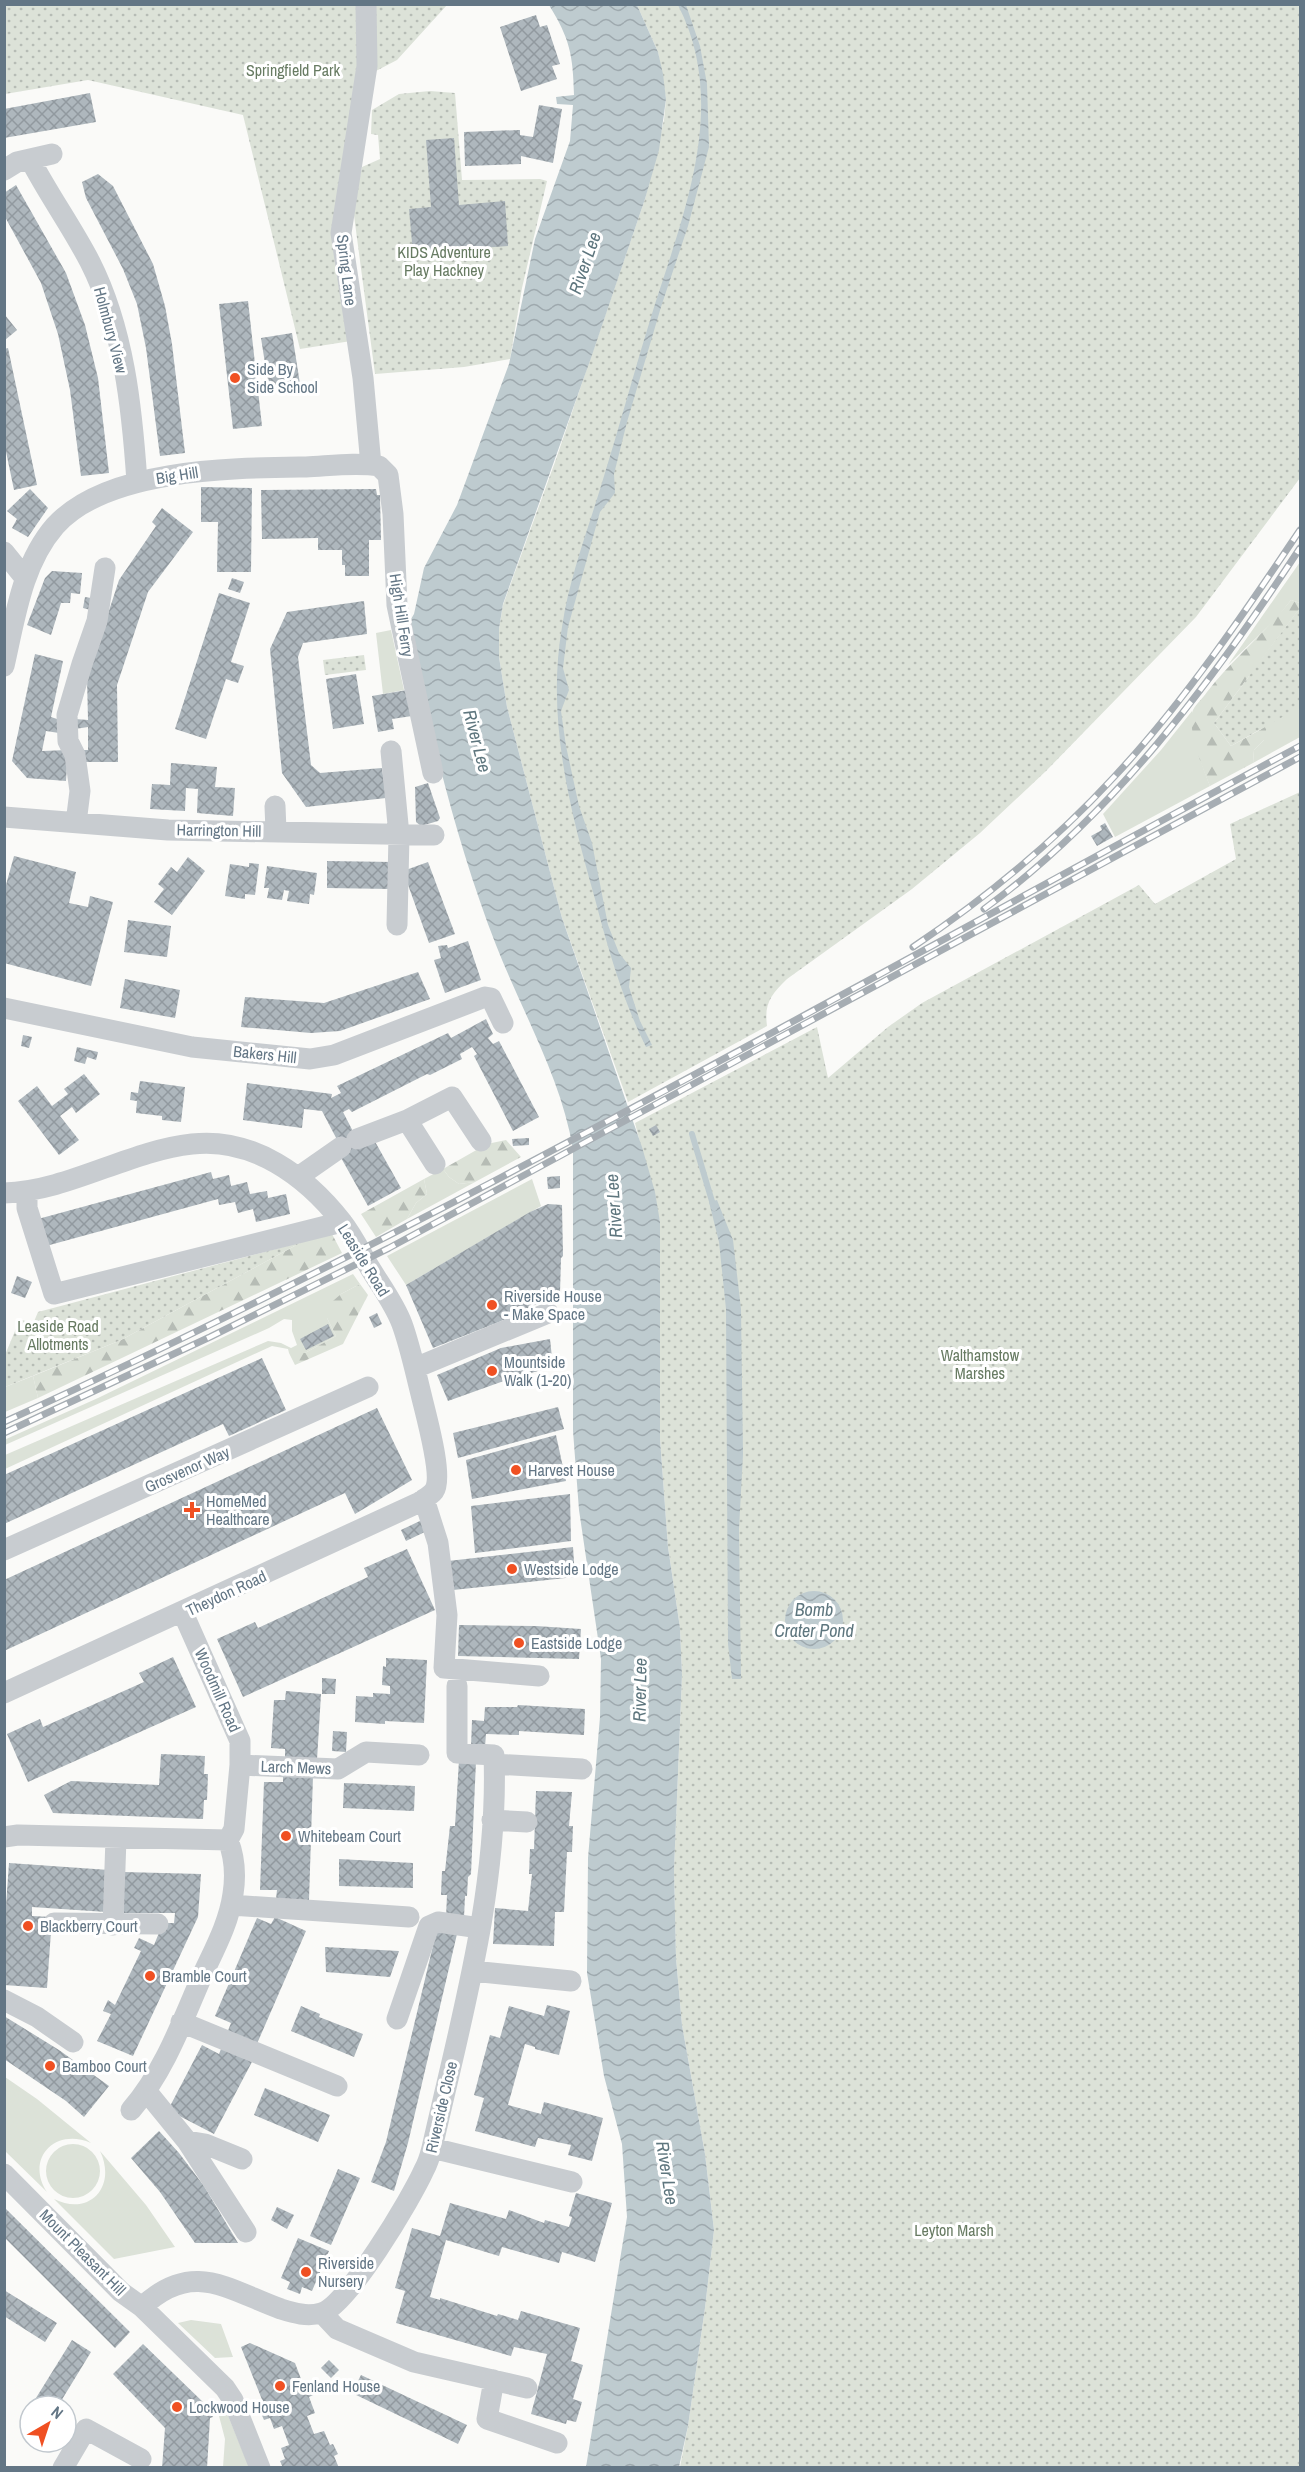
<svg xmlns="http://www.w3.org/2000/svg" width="1305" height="2472" viewBox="0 0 1305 2472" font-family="'Archivo Narrow',sans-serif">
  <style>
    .grass { fill: #dce2d8 }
    .forest { fill: url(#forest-firs) }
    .park { fill: url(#park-dots) }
    .water { fill: url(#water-waves) }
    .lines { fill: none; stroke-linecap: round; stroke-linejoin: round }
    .stream { stroke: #becbcf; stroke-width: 6 }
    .building { fill: url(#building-cross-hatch) }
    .minor { stroke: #c8ccd0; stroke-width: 21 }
    .rail-casing { stroke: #a6adb3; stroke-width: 7 }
    .rail { stroke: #fff; stroke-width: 4.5; stroke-dasharray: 14; stroke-linecap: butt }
    .poi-dot { fill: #f05022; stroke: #fff; stroke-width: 2 }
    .labels { text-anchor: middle; stroke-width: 6; stroke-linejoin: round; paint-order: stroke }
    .park-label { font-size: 16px; fill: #677b62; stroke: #fff }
    .street-label { font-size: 16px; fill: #637685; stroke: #fff }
    .poi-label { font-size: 16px; fill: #637685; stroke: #fff; text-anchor: start }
    .water-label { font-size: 18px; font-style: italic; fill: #5e767e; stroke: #fff }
  </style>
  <defs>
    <pattern id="forest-firs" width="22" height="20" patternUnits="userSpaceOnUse" patternTransform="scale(1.5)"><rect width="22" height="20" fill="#dce2d8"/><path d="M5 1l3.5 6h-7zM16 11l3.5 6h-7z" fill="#b6bcb5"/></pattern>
    <pattern id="park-dots" width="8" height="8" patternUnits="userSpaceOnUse" patternTransform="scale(1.5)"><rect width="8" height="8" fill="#dce2d8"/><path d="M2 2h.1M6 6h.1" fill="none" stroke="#b6bcb5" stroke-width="1.8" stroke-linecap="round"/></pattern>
    <pattern id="water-waves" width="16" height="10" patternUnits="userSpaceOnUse" patternTransform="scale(1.5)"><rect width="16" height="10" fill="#becbcf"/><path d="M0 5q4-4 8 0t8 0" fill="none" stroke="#9ea9ae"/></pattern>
    <pattern id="building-cross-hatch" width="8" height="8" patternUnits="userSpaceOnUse" patternTransform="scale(1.5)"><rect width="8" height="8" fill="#aeb7bd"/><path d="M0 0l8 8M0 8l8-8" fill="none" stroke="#91999f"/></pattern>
  </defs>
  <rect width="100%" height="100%" fill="#fafaf8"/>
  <path class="grass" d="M1300,562v41l-9,-3 -14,18 -49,47z
    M1300,608v129l-47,26 1,-13 10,-10 -15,-65z
    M391,630l13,60 -21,4 -7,-61z
    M1192,711c1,26 8,51 18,75l-95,51 -12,-23 58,-64z
    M443,1169l6,8 10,7 16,-2 -68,37 9,-16 11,-9 -3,-15z
    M532,1179l9,27 -135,79 -19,-29z
    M353,1274l7,10 -19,10 -14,24 9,18 -31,17h-16l-1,-4 -16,-3 -267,123v-14l263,-114 13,2 10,5 6,-3 -5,-14v-11l-8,-1 -15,9 -264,117 -1,-5 94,-42z
    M33,1376l5,22 -33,14v-25z
    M5,2077l32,22 54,44c-36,-16 -66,16 -44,49l-42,-41z
    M46 2171a27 27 0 1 1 54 0a27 27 0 1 1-54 0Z
    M100,2151l46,54 29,42 -61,12 -60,-60c36,18 63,-13 46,-48z
    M191,2320l30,4 12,33 -18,1 -37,-35z
    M227,2413l22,54h-26l2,-28 -6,-23z"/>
  <path class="forest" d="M1291,600l9,3v5l-86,115 17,23 36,-20 -3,14 -10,10 -1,13 -43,23c-7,-16 -24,-60 -17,-76 3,-6 10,-12 14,-18 26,-33 58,-59 84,-92z
    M506,1140l15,17 -46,25 -16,2 -10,-7 -6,-8 44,-25z
    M424,1179l3,15 -11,9 -9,16 -31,18 -15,-23z
    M332,1234l10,19 -304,145 -5,-22 88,-36 181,-98z
    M360,1284l8,11 -25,49 -48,21 -6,-12h16l31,-17 -9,-18 -1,-11 15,-13z"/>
  <path class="park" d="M5,5h355v65l-10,73 1,198 -51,8 -57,-234 -155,-35 -83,14z
    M375,5h72l-50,55 -23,12z
    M637,5h663v473l-104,139 -150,154 -66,62 -68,56 -125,90c-16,16 -23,24 -20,47l-139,76 -66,-184 -55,-211 -8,-50v-28l4,-24 52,-143 90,-263 19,-79 2,-21 -8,-47z
    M430,91l25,2 7,87 78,-1 7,2 -25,107 -12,71 -46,8 -89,7 -22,-166 9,-41 18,-8 -2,-24 -7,-1 1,-24 27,-16z
    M1300,608v99l-69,39 -17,-23z
    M364,655l2,15 -41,5 -2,-15z
    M1300,792v1675h-620l8,-41 17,-118 9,-78 -9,-76 -23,-129 -6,-67 -2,-88 8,-195 -2,-47 -12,-81 -8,-108v-217l-25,-99 182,-96 11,51 60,-51 34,-24 217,-118 16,19 81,-45 -6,-35z
    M302,1242l-181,98 -116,47v-32l15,-36 13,5 5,-12z"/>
  <path class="water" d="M549,5h88l21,47 5,22 3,25 -7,51 -14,49 -54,159 -88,246 -4,25v28l8,50 55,211 80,229 13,45 5,30v217l8,108 12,81 2,47 -8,195 2,88 6,67 23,129 9,76 -9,78 -17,118 -9,41h-93l41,-250 -5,-73 -18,-68 -17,-103 1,-115 12,-141 1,-58 -22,-149 -6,-79v-282c-12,-72 -51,-137 -77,-204 -40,-103 -66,-212 -88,-321l6,-10 10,-46 33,-63 52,-141 26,-125 35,-98 3,-36 -16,-1 -1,-7 18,-2c-1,-40 -4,-56 -25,-90z
    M678,5h8l14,41 7,38 2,63 -21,79 -27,81 -34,115 -13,52 1,19 -15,19 -32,115 -5,41 6,22 -8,21 5,35 13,60 13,37 16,82 11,28 12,15 -2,19 11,34 12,24 -6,2c-23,-46 -38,-98 -51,-148 -25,-89 -49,-180 -33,-272 7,-48 25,-95 39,-141 19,-61 35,-122 54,-182 31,-96 73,-202 23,-299z
    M717,1200l16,40 8,69 2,145 -4,75 2,150h-9l-4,-35 -2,-335 -7,-67 -10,-40z
    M785 1620a29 29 0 1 1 58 0a29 29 0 1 1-58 0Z"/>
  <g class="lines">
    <path class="stream" d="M692,1134l22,74"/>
  </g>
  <path class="building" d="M536,15l4,12 7,-2 13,39 -8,2 5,13 -36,12 -21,-64z
    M90,93l6,29 -92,16v-29z
    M539,105l23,4 -9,54 -32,-7v8l-56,2 -1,-34 56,-2v5l13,2z
    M454,138l5,67 46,-4 3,45 -95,7 -4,-44 22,-2 -5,-67z
    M98,174l15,12 40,78 12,42 7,38 13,109 -25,3 -14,-108 -9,-44 -14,-35 -37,-71 -4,-16z
    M16,185l50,88 19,52 13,53 11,95 -28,3 -11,-86 -12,-56 -17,-51 -37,-68v-22z
    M248,301l14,125 -29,3 -14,-125z
    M5,315l12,15 -12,10z
    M292,333l8,51 -31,5 -8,-51z
    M8,348l29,137 -23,5 -10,-48v-93z
    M201,487l51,1 -1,84h-34l1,-50h-17z
    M30,489l18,19 -20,29 -16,-9 5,-9 -10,-8z
    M376,489l1,6h3l1,45h-12v36h-24v-11h-3v-15h-24v-12l-56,1 -1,-49z
    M162,508l31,24 -45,60 -31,93 1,77h-38v-12h8v-23l-13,2v-10l13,1 -1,-42 32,-98 37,-54 -4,-4z
    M52,571l30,2 -2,21 -9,-1 -1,10h-9l-10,32 -24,-10 18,-47z
    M232,578l12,4 -4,11 -12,-4z
    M219,593l31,10 -19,59 13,4 -6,17 -12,-4 -20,60 -31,-10z
    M85,597l12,2 -3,12 -11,-3z
    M364,601l3,33 -64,9 -5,14 13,108 9,8 62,-5 4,30 -80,9 -24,-34 -12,-124 17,-37z
    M35,654l28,7 -12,56 12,4 -4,12 -13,-2 -4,20 26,-1 -2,31 -39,-3 -15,-17z
    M356,674l8,50 -31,5 -7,-50z
    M407,690l5,26 -20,3 2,10 -16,3 -6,-36z
    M171,763l46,4 -2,20 20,1 -2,28 -36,-3 1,-24 -12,-1 -1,23 -35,-2 2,-25 18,1z
    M428,783l12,35 -2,3 -17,5 -5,-4 -1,-35z
    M1105,823l8,14 -16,9 -6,-10 11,-6 -2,-4z
    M14,856l62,16 -7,31 19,4 2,-11 23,6 -22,84 -87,-23v-71z
    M188,857l17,14 -33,44 -18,-13 10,-13 -6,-5 13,-17 6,5z
    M327,861l66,1 -1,27 -65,-1z
    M428,862l27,72 -26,9 -26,-72z
    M249,863l10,1 -4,31 -10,-1v5l-20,-3 5,-32 19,3z
    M267,866l50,7 -3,22 -4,-1 -1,10 -22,-3 2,-10 -5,-1 -2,10 -15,-2 2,-10h-5z
    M128,920l43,6 -4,31 -43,-5z
    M468,941l13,39 -36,13 -11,-33 7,-2 -3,-12 9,-1 1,3z
    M418,972l12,27 -90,32 -29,2 -70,-6 4,-30 79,6z
    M125,979l55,11 -5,28 -55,-10z
    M486,1019l7,15 -5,4 5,6 6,-3 40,76 -26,14 -39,-75 3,-2 -5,-7 -12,7 2,5 -32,16 -3,-1 -75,38 -3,-3 -6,3 17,33 13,-7 28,50 -33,18 -28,-50 4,-3 -22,-42 -18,-2 -2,19 -59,-8 4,-37 85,11 -1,4 10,-5 -4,-7 111,-53 3,5z
    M23,1035l9,2 -3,11 -8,-2z
    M77,1047l21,5 -2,8 -9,-3 -2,7 -11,-3z
    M84,1074l16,20 -24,19 -4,-6 -12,9 19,24 -20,15 -41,-54 19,-15 15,20 16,-12 -4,-5z
    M140,1081l45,6 -4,35 -19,-2v-4l-26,-3 1,-12 -7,-1 1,-8 7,1z
    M656,1125l4,7 -7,4 -4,-7z
    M529,1138v7l-16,1 -1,-7z
    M211,1172l2,7 16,-4 2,11 16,-4 3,12 17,-3 1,7 18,-4 4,20 -34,8 -3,-13 -15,4 -3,-11 -16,3 -1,-6 -172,47 -8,-27z
    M560,1176v12l-12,1 -1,-12z
    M548,1204l14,1 1,51 -2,2 -1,35 -61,29 -66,26 -27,-63 124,-73z
    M17,1276l15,6 -7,16 -14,-5z
    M377,1313l5,11 -8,4 -5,-11z
    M328,1324l6,12 -28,14 -6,-11z
    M550,1339l3,28 -41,11 -64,23 -11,-26 64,-27z
    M262,1358l24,52 -57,26 -6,-12 -219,100v-49z
    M558,1407l6,22 -106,29 -5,-25z
    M377,1408l35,72 -57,34 -10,-21 -341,158v-71z
    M556,1435l10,46 -94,18 -6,-39z
    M570,1494l1,47 -96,12 -4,-47z
    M424,1519l5,11 -23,11 -5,-11z
    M573,1547l2,30 -122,13 -5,-29z
    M407,1549l28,61 -192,87 -26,-58 38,-17 3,6 110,-51 -4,-9z
    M459,1625l77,1 45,3 -2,30 -121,-3z
    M173,1657l23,50 -168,75 -21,-48 33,-15 3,8 101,-45 -5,-9z
    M386,1658l41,2 -3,63 -39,-2v3l-30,-2 1,-26 17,1v-4l17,1v-8l-8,-1 1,-19 3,1z
    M322,1678l14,1 -1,15h-13z
    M286,1691l35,3 -4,66 -32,-1v-10l-14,-1 3,-48h11z
    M518,1705l67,4 -1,26 -65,-4v4l-33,-1 -1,13h-14l1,-27 12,1 1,-14h32z
    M333,1731l14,1 -1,20 -14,-1z
    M161,1754l44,2 -1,18h4l-1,26h-3l-1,19 -150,-6 -9,-18 27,-14 88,4z
    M459,1760l17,1 -5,113 -3,3 -1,19h-2l-1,22 -18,-1 1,-22h-6l1,-24h3l5,-45h5z
    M283,1775l30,1 -4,124 -33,-1 1,-9h-17l4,-108h19z
    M344,1783l71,3 -1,25 -71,-3z
    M536,1791l36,1 -3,34h4l-1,26h-5l-3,60h-9l-1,34 -61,-2 2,-36 33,3 4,-37h-3l1,-25h4z
    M339,1859l74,4v25l-74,-2z
    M9,1863l100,7 -3,42 -74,-5v9l20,1 -5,71 -43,-3v-51z
    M124,1872l77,2 -3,43 -65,139 -36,-15 14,-27 -8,-3 5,-11 7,5 26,-54 -7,-3 5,-10 15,7 9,-22h11l1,-10h-51z
    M275,1917l31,14 -50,115 -29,-13 4,-10 -16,-7 42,-98 14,6z
    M437,1929l20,5 -49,209 -14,48 -23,-9 15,-40z
    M325,1947l74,4 -9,26 -64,-5z
    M547,2005l23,6 -11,44 -24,-6v-2l-10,-3 -17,61 33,9 3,-12 59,16 -11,43 -24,-6 3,-10 -33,-7 -3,9 -60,-16 9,-33 -10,-3 16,-60 10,3 9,-32 35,10z
    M301,2006l19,8 -1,3 44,17 -9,23 -63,-26z
    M4,2016l55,34 50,36 -25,31 -18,-16 -62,-42z
    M223,2044l30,16 -39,74 -46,-24 34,-65 17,9z
    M265,2088l65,27 -12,27 -64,-27z
    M159,2131l20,22 25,33 34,57h-43l-35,-51 -29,-34z
    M338,2169l22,9 -29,67 -21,-9z
    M576,2193l36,10 -17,59 -33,-10 -3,11 -57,-16 -3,9 -53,-16 -16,57 10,3v-2l57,18 1,-2 20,6 3,-9 59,17 -9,33 12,4 -10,34 9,3 -6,20 -9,-2 -1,4 -35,-10 16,-60 -33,-7 -3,9 -115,-33 9,-32 -10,-3 17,-60 28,8 10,-33 56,16 3,-9 35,13 1,-3 24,7 3,-10 -3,-1z
    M4,2207l126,125 -15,16 -111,-111z
    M277,2207l17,8 -7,14 -16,-9z
    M298,2238l31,13 -17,40 -10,-4 -2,7 -13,-5 3,-7 -9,-4z
    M4,2290l53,33 -12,19 -41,-26z
    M72,2340l19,12 -33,54h-27z
    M250,2343l45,20 9,24 5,-2 4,10 -4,2 6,16 -8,3 7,18 10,-3 6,14 3,-1 5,10 -4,2 5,12h-56l-3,-7 5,-2 -4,-11 8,-3 -7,-19 -8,3 -4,-11 -6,2 -7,-16 6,-2 -22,-55z
    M143,2344l61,59 3,-1 6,15 -3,1 -3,50h-45l3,-40 -52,-54z
    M329,2360l10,10 -8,8 -10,-10z
    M361,2375l106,50 -9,19 -106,-51z
    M30,2408v22l-10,-6z"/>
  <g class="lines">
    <path class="minor" d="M366,4l1,62 -26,167 22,145 8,87
      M30,159c18,35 42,68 60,103 34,67 42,146 47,220
      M4,170l13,-8 35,-8
      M4,552l21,26
      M4,666c11,-48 18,-102 51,-140 52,-58 179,-58 251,-59 23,-1 50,-5 73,-1l9,9 5,39 4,91 36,168
      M391,751l8,84 -2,90
      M275,806l1,25
      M4,817l164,13 266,5
      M76,823l4,-32 -5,-36 -7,-14 -1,-26 15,-51 15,-43 8,-53
      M4,1008l188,39 118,12 24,-4 151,-58 6,1 12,25
      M407,1120l28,44
      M357,1139l50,-19 45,-23 29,44
      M298,1177l43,-30
      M27,1192v16l27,86 288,-72
      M4,1193c65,-2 124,-42 188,-49 61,-7 114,32 150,78 11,14 19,31 28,46 11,18 25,37 32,56 8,22 13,46 19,70 4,18 23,83 13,97 -3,4 -10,8 -14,11l-416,191
      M415,1368l133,-55
      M424,1499l14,44 9,72 -3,53 95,8
      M4,1550l364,-163
      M494,1764l88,5
      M240,1765l98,4 28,-17 53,3
      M492,1820l35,2
      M4,1837l14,-2 210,5 6,-11 6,-64v-24l-57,-128
      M231,1905l178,12
      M54,1923l104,1
      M113,1925l3,-87
      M472,1971l99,10
      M4,2000l33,17 36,25
      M397,2019l32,-93 9,-4 42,6
      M181,2022l156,64
      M147,2092l40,49 18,3 37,15
      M131,2110c33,-38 51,-88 71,-134 12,-26 27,-53 31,-82 3,-19 2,-36 -5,-54
      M187,2141l59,91
      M432,2148l140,34
      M4,2174l117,118 21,15 83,81 8,12 27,68
      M142,2307c51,-48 86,-17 139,2 13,4 26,8 40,4 26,-6 91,-116 103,-143 4,-7 6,-14 8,-22 29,-129 67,-260 62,-393l-37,-2v-67
      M322,2313l15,16 77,33 113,26
      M494,2380l-7,39 70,24
      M63,2468l23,-39 55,30"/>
    <defs>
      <path id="rail" d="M984,909c129,-94 229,-228 316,-361
        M913,947c73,-49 141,-105 201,-170 70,-75 129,-162 186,-247
        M4,1422c444,-202 867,-446 1296,-676
        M4,1433l206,-96 179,-89 911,-491"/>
    </defs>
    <use href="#rail" class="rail-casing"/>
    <use href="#rail" class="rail"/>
  </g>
  <g class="poi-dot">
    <circle cx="235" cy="378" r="6"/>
    <circle cx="492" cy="1305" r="6"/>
    <circle cx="492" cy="1371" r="6"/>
    <circle cx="516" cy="1470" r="6"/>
    <path d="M189 1501h6v6h6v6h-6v6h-6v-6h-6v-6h6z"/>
    <circle cx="512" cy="1569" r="6"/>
    <circle cx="519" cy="1643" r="6"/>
    <circle cx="286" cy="1836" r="6"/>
    <circle cx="28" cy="1926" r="6"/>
    <circle cx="150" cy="1976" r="6"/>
    <circle cx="50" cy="2066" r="6"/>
    <circle cx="306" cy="2272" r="6"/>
    <circle cx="280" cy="2386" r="6"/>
    <circle cx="177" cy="2407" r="6"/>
  </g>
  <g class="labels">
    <g class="park-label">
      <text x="293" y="76">Springfield Park</text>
      <text x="444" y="258">KIDS Adventure<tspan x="444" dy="18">Play Hackney</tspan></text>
      <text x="58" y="1332">Leaside Road<tspan x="58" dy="18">Allotments</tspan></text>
      <text x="980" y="1361">Walthamstow<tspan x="980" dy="18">Marshes</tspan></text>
      <text x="954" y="2236">Leyton Marsh</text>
    </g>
    <g class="street-label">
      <text transform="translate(347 270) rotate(83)" y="6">Spring Lane</text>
      <text transform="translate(111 330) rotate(75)" y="6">Holmbury View</text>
      <text transform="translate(177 475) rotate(-9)" y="6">Big Hill</text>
      <text transform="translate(402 615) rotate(81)" y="6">High Hill Ferry</text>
      <text transform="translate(219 830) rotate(1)" y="6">Harrington Hill</text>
      <text transform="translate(265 1054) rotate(6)" y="6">Bakers Hill</text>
      <text transform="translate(364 1260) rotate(58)" y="6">Leaside Road</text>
      <text transform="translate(187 1469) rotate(-24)" y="6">Grosvenor Way</text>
      <text transform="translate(226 1593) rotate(-25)" y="6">Theydon Road</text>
      <text transform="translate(218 1690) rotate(66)" y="6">Woodmill Road</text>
      <text transform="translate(296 1767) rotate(2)" y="6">Larch Mews</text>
      <text transform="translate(441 2107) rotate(-77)" y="6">Riverside Close</text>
      <text transform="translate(83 2252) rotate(45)" y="6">Mount Pleasant Hill</text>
    </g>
    <g class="poi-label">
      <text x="247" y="375">Side By<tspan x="247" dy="18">Side School</tspan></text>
      <text x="504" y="1302">Riverside House<tspan x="504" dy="18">- Make Space</tspan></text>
      <text x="504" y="1368">Mountside<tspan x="504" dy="18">Walk (1-20)</tspan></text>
      <text x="528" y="1476">Harvest House</text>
      <text x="206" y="1507">HomeMed<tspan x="206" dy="18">Healthcare</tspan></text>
      <text x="524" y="1575">Westside Lodge</text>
      <text x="531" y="1649">Eastside Lodge</text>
      <text x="298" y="1842">Whitebeam Court</text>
      <text x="40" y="1932">Blackberry Court</text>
      <text x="162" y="1982">Bramble Court</text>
      <text x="62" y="2072">Bamboo Court</text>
      <text x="318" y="2269">Riverside<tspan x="318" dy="18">Nursery</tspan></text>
      <text x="292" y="2392">Fenland House</text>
      <text x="189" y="2413">Lockwood House</text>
    </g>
    <g class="water-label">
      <text transform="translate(585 263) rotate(-71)" y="6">River Lee</text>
      <text transform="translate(477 741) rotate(75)" y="6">River Lee</text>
      <text transform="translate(614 1206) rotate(-94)" y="6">River Lee</text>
      <text x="814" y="1616">Bomb<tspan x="814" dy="21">Crater Pond</tspan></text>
      <text transform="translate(640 1690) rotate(-89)" y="6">River Lee</text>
      <text transform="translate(667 2173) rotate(81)" y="6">River Lee</text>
    </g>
  </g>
  <rect width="1305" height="2472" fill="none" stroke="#637685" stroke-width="12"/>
  <g transform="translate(48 2424) rotate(39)"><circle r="28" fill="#ffffff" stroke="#c1c8ce" stroke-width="1.5"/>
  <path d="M0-4.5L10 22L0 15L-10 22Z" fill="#f05022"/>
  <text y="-9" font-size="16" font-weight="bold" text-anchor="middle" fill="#637685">N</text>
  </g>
</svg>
